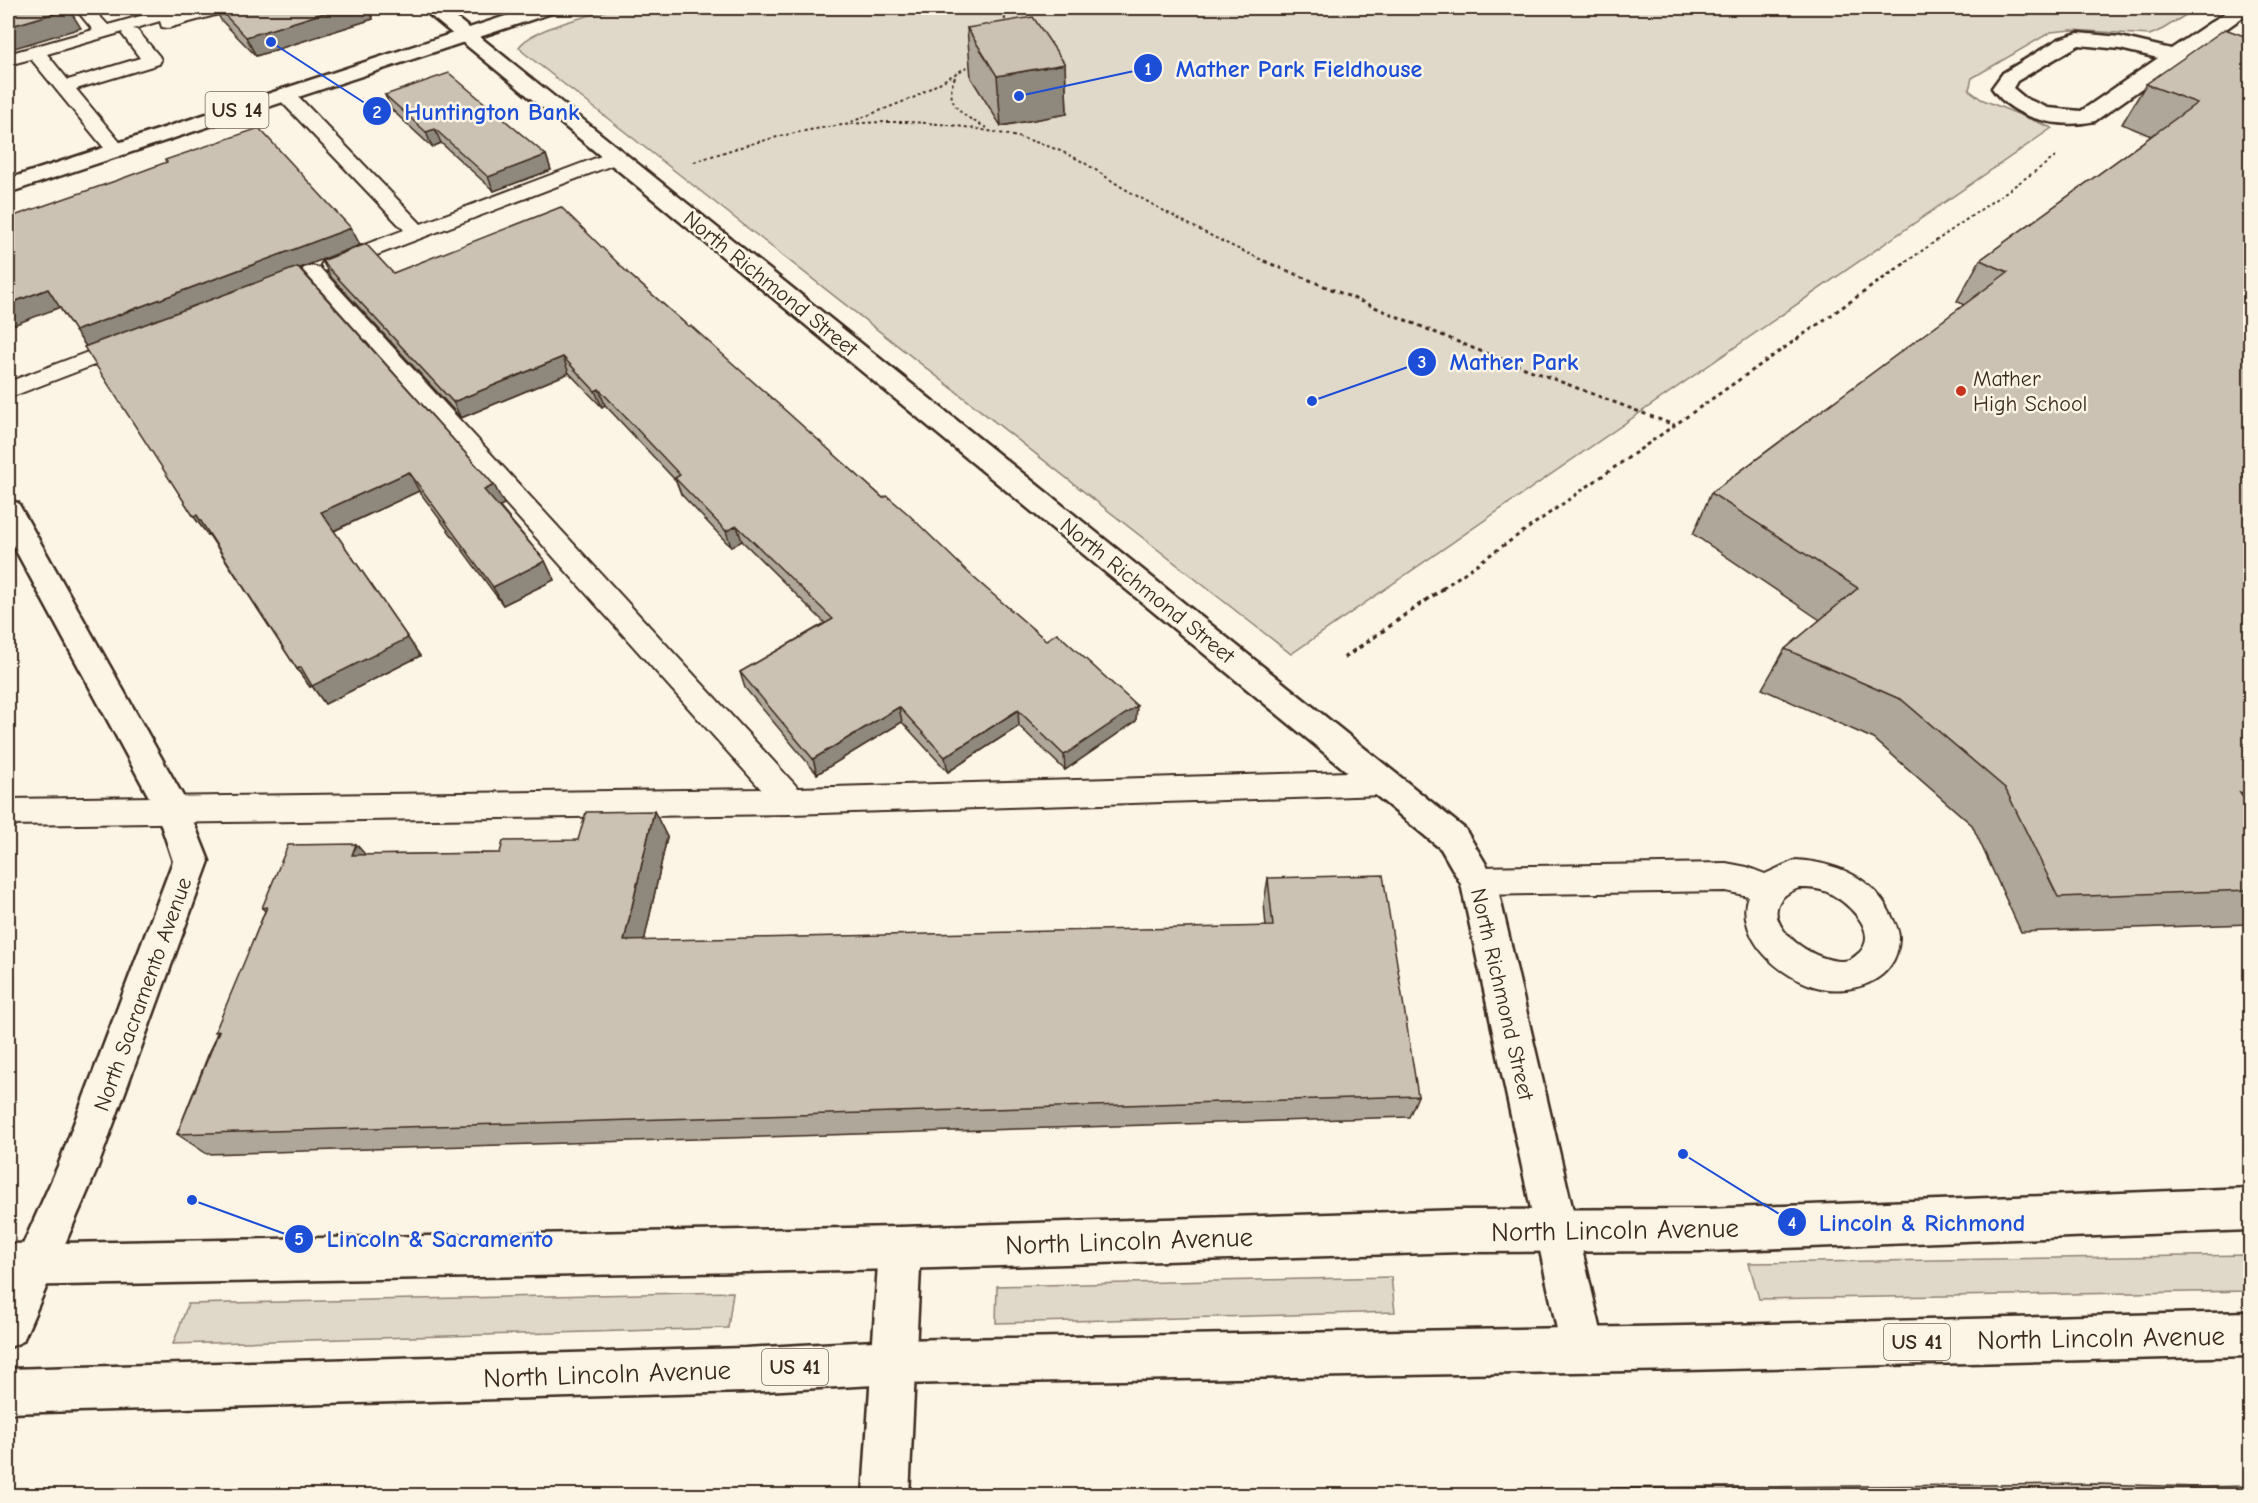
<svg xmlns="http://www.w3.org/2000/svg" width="2258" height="1503" viewBox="0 0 2258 1503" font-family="'Comic Neue',sans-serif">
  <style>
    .green { fill: #e0d8c8; stroke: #8e8173; stroke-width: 1.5 }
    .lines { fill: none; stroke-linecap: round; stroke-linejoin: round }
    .lane-casing { stroke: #3b2a1e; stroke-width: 4 }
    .street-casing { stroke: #3b2a1e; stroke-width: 5 }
    .primary-casing { stroke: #3b2a1e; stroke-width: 5 }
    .path-far2 { stroke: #3b2a1e; stroke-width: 2; stroke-dasharray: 3 3; stroke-linecap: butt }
    .path-far1 { stroke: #3b2a1e; stroke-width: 3; stroke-dasharray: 4 4; stroke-linecap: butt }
    .path { stroke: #3b2a1e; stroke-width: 4; stroke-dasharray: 4.5 4.5; stroke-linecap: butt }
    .lane { fill: #fcf5e5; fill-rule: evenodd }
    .street { fill: #fcf5e5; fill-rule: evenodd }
    .primary { fill: #fcf5e5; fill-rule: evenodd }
    .wall { fill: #afa79a; stroke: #3b2a1e; stroke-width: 1.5 }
    .shaded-wall { fill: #8f887d; stroke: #3b2a1e; stroke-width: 1.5 }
    .building { fill: #ccc2b3; stroke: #3b2a1e; stroke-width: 1.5 }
    .poi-dot { fill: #c8321e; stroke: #fcf5e5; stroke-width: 2 }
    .labels { text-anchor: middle; stroke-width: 5; stroke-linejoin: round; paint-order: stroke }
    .shield { fill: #fcf5e5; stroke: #75675a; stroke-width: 1.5 }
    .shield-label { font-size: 21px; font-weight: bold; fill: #3b2a1e }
    .street-label { font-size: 22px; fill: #3b2a1e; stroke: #fcf5e5 }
    .poi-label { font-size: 22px; fill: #3b2a1e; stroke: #fcf5e5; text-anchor: start }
    .near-street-label { font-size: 27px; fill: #3b2a1e; stroke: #fcf5e5 }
    .leader { fill: none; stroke: #1d4ed8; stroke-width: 2 }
    .callout-dot { fill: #1d4ed8; stroke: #fcf5e5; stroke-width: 2 }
    .mark-label { font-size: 18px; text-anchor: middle; font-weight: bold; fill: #fff }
    .callout-label { font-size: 24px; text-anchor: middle; font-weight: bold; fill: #1d4ed8; stroke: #fcf5e5; stroke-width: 5; stroke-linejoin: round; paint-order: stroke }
  </style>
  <rect width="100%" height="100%" fill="#fcf5e5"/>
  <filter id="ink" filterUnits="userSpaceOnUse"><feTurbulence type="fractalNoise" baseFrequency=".0167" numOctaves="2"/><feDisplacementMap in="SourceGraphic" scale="12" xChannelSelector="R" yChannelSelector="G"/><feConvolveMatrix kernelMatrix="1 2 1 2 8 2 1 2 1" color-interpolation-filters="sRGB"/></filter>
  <g filter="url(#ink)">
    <path class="green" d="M616,8h1581l-34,21 -13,6 -79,-5 -20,2 -79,46 -3,12 12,9 71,29 -761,526 -768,-602 -4,-5c13,-19 74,-32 97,-39z
      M2250,1255v36l-491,8 -10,-36z
      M1391,1277l4,35 -399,11 1,-37z
      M733,1292l-5,36 -555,16 15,-40z"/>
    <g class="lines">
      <defs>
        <path id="lane" d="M75,8h17l16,17 61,-17h25l-1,2 9,-2h27l-3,4 -58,16 -6,-1 -2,-6 -27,8 4,1 22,26 2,4 -2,4 -83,25 47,57 3,4 -3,4h-14l-78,-95 -23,6v-11l85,-24zM123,32l-1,2 18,24 -72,22 -21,-26z
          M285,88l7,2 129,134 188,-71h14l3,4 -3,4 -291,111 -8,-2 -3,-5 3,-5 80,-30 -126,-132 -3,-4 3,-4z
          M312,266l8,2 478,520 586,-17 11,3 4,9 -4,9 -11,3 -593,19 -783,11v-26l753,-10 -457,-511 -3,-5 3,-5z
          M128,337l8,2 4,5 -4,5 -128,49v-16z
          M1796,860c39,3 76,16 94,53 4,8 9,16 9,25 -1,45 -51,59 -86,48 -19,-7 -35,-16 -49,-32 -13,-14 -24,-39 -16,-58l-22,-5 -248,4 -11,-4 -5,-10 5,-10 11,-4 248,-4 21,4 18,7zM1799,888c9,0 19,0 28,4 18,8 53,38 33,60 -3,2 -7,7 -11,8 -28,8 -93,-35 -66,-63 4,-4 11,-7 16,-9z"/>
        <path id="street" d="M424,8h20l1021,821 31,52 109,467 -6,16 -16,6 -16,-6 -6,-16 -100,-464 -20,-35 -1015,-837z
          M2232,8h18v4l-155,109c-36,8 -82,-2 -103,-33l11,-15 56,-34 19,-6 42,4 51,12zM2079,45l41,4 38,9 -77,53 -33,-3 -23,-10 -12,-10 4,-7z
          M8,500l10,3 4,7 162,288 25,63 -113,311 -73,169 -15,7v-70l50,-112 115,-305 -17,-51 -148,-274z
          M900,1227l15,6 6,15 -12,248h-46l16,-248 6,-15z"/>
        <path id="primary" d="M530,8h28l-3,4 -547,181v-14z
          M2250,1188v42l-544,21 -244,1 -562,17 -892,17v-42l892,-17 562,-17 244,-1z
          M2250,1312v44l-565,14 -792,14 -148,8 -737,21v-44l737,-21 148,-8 792,-14z"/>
      </defs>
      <use href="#lane" class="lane-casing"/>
      <use href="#street" class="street-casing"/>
      <use href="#primary" class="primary-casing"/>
      <path class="path-far2" d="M1004,26l2,-18
        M955,77c-13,30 11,40 34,52
        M851,122l64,-25 59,-34
        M694,162c97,-33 174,-50 277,-34 32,5 66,12 96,26 21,9 39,24 58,35 47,27 94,52 142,73
        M1906,262l151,-106"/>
      <path class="path-far1" d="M1264,261l211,88 199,76
        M1443,588l465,-327"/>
      <path class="path" d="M1344,658l101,-71"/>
      <use href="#lane" class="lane"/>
      <use href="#street" class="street"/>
      <use href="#primary" class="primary"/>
    </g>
    <path class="wall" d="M215,8h154l4,11 -117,37 -35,-36z
      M967,28l98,36 2,50 -66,12 -30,-48z
      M2250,38v886l-229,8 -49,-107 -98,-86 -112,-50 23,-40 35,-29 -127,-86 18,-41 253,-188 -7,-4 23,-41 171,-124 -29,-12 24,-40z
      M385,95l161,60 5,15 -57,21 -53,-48 -9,4 -41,-38z
      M8,218l343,10 9,17 -60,23 194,217 10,19 -5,2 46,55 9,19 -51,25 -84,-114 -85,40 74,107 12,18 -95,48 -13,-18 -2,1 -13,-18 -88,-134h-1l-14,-18 -108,-171 -27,-39 -51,20z
      M322,261l71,12 237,2 506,446 -71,49 -46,-44 -71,46 -46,-50 -85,52 -72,-86 -5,-16 85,-49 -83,-82 -11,6 -50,-53 -5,-13 -71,-76 -3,2 -33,-34 -108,45 -130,-141z
      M654,811l13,26 -23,104 622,-14 -2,-24 4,-25 150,218 -9,21 -1202,37 -30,-20 88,-223 -3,-3 103,-53 135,-2 78,-13z
      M2198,1487l52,9h-762l8,-7z"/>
    <path class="shaded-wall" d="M340,8h29l4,11 -117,37 -10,-19z
      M69,9l12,19 -73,22v-23z
      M1065,64l2,50 -66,12 -4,-50z
      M435,129l6,14 -9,4 -6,-15z
      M546,155l5,15 -57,21 -6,-14z
      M351,228l9,17 -272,104 -13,-18z
      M48,289l13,18 -53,20v-23z
      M563,357l6,16 -108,45 -8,-16z
      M599,389l6,16 -3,2 -7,-16z
      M409,472l10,19 -86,40 -12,-19z
      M494,485l10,19 -10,5 -10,-19z
      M197,515l14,19 -3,1 -14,-18z
      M737,526l5,15 -11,6 -5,-16z
      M545,561l9,19 -51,25 -10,-18z
      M408,638l12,18 -95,48 -13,-18 -2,1 -13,-18 4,-2z
      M1137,706l-1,15 -71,49 -1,-15z
      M899,707l3,15 -85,52 -4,-15z
      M1018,710l1,16 -71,46 -3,-15z
      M654,811l13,26 -28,128 -15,-24z
      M356,844l22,25 -26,-14z"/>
    <path class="building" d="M8,8h60l1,1 -61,18z
      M218,8h122l-94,29z
      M1033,17l32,47 -68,12 -30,-48z
      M2225,29l25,9v758l-10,-4 10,16v82l-192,7 -53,-109 -103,-88 -117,-51 73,-61 -147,-95 297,-221 -28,-12 217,-157 -51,-19z
      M449,73l97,82 -58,22 -53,-48 -9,3 -41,-37z
      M259,128l92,100 -276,103 -27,-42 -40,15v-86l110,-38 49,-18 -2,-2z
      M561,207l69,68 58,51h3l192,172 4,-2 20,17 67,65 72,62 11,-7 80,73 -73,49 -46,-45 -73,47 -46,-50 -86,52 -73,-87 93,-53 -96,-93 -11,5 -51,-53 5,-3 -81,-86 -4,2 -32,-34 -110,45 -131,-141 44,-17 27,29z
      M298,267l196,218 -10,5 61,71 -52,26 -84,-115 -88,40 87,126 -96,48 -11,-19 -4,2 -100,-154 -3,2 -110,-170z
      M654,811l-30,130 649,-15 -5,-48 115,-3 35,221 -1241,38 42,-103 -4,1 52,-125 -5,1 26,-63 68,-1 -4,11 148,-2 3,-12 75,-1 8,-28z
      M2096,1484l102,3 52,-1v10h-753l-1,-7z"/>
  </g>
  <circle class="poi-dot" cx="1961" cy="391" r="6"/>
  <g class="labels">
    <g class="shield">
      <rect x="205.5" y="92" width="63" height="36" rx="4.5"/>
      <rect x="1884" y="1324" width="66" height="36" rx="4.5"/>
      <rect x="762" y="1349" width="66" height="36" rx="4.5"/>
    </g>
    <g class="shield-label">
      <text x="237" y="117">US 14</text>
      <text x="1917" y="1349">US 41</text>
      <text x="795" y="1374">US 41</text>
    </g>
    <g class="street-label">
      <text transform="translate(771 283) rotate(39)" y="8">North Richmond Street</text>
      <text transform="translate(1148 590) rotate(39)" y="8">North Richmond Street</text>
      <text transform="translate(142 994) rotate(-70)" y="8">North Sacramento Avenue</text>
      <text transform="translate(1503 994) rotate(77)" y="8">North Richmond Street</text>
    </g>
    <g class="poi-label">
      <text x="1973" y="386">Mather<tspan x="1973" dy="25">High School</tspan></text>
    </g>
    <g class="near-street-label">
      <text transform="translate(1615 1230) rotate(-1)" y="9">North Lincoln Avenue</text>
      <text transform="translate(1129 1241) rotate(-2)" y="9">North Lincoln Avenue</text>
      <text transform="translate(2101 1338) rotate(-1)" y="9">North Lincoln Avenue</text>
      <text transform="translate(607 1374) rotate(-2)" y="9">North Lincoln Avenue</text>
    </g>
  </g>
  <path class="leader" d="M1019 96L1148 68M271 42L377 111M1312 401L1422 362M1683 1154L1792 1222M192 1200L299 1239"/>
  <g class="callout-dot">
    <circle cx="1019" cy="96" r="6"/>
    <circle cx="271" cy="42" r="6"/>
    <circle cx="1312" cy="401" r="6"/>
    <circle cx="1683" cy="1154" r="6"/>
    <circle cx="192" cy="1200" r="6"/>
    <circle cx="1148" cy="68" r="15"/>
    <circle cx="377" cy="111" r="15"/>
    <circle cx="1422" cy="362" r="15"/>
    <circle cx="1792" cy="1222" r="15"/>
    <circle cx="299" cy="1239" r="15"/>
  </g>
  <g class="mark-label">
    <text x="1148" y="75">1</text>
    <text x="377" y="118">2</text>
    <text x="1422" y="368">3</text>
    <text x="1792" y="1229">4</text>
    <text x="299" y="1245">5</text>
  </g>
  <g class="callout-label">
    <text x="1299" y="77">Mather Park Fieldhouse</text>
    <text x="492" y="120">Huntington Bank</text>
    <text x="1514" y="370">Mather Park</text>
    <text x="1922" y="1231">Lincoln &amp; Richmond</text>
    <text x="440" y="1247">Lincoln &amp; Sacramento</text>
  </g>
  <rect width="2258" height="1503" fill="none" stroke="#fcf5e5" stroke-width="30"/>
  <rect x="15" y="15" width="2228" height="1473" fill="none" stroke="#3b2a1e" stroke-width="2" filter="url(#ink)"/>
</svg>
